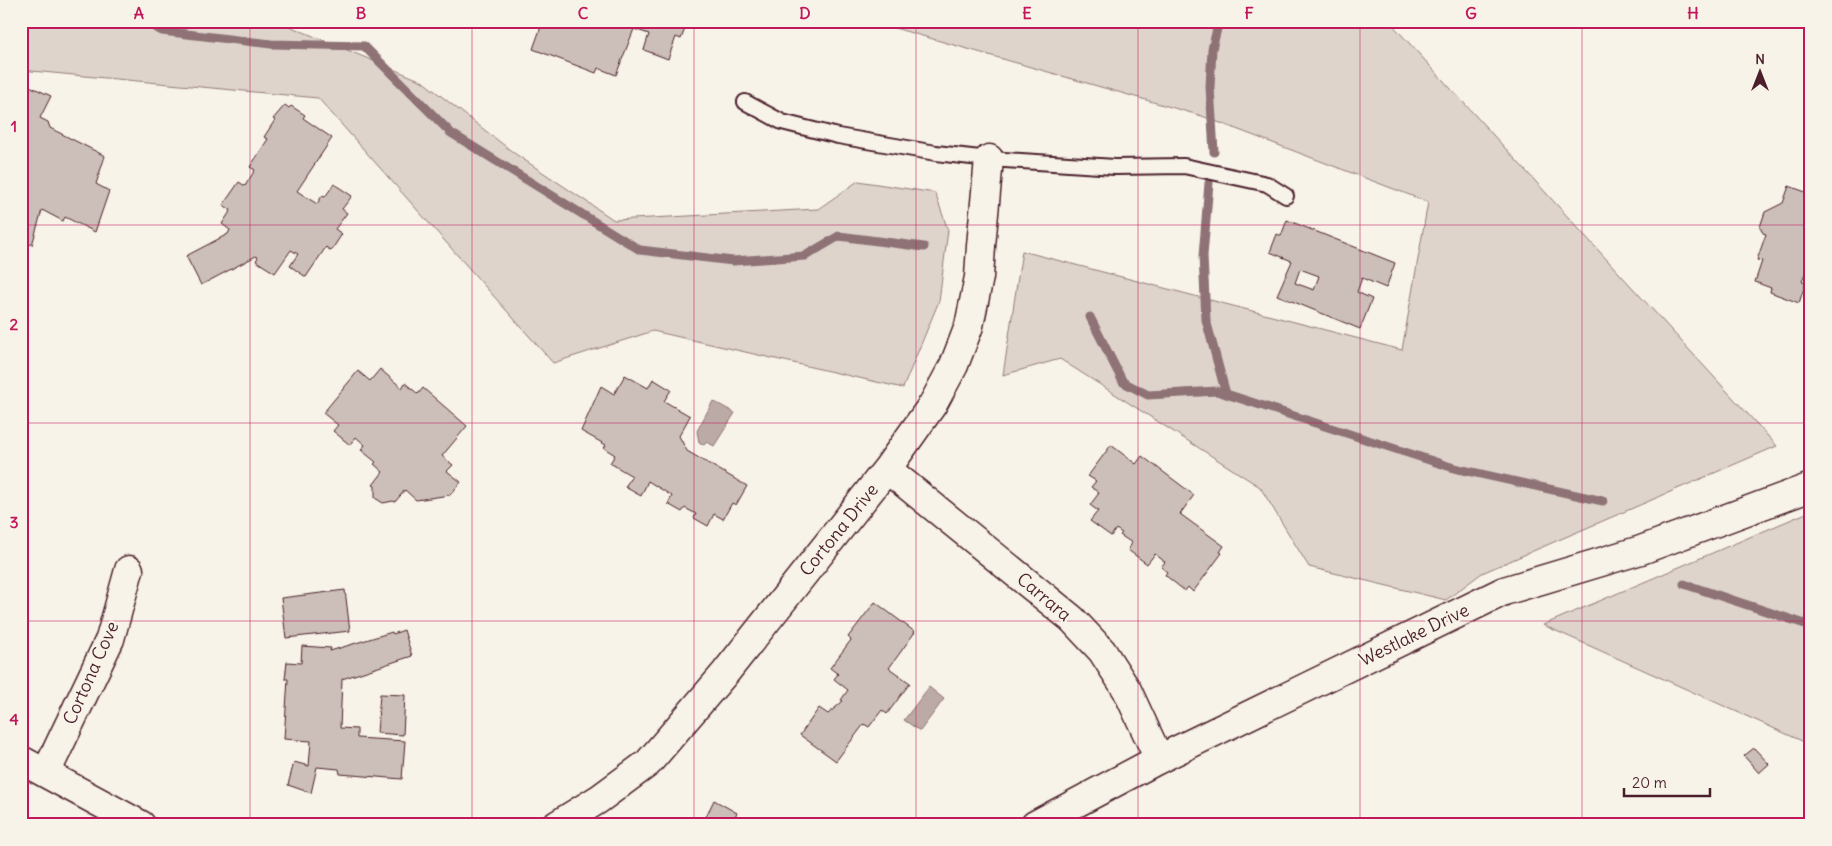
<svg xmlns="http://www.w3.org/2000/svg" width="1832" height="846" viewBox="0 0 1832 846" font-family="Delius,sans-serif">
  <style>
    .green { fill: #ded4cc; stroke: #947a7c }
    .water { fill: #bcaaa7; stroke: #8e7275 }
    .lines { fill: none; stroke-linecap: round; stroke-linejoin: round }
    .stream { stroke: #8e7275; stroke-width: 9 }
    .building { fill: #ccbfb9; stroke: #4a1f2b; fill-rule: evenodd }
    .service-casing { stroke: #4a1f2b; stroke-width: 18 }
    .minor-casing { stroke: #4a1f2b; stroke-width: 31 }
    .tertiary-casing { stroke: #4a1f2b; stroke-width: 31 }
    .service { stroke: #f7f3e8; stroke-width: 14 }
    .minor { stroke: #f7f3e8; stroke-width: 28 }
    .tertiary { stroke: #f7f3e8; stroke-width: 28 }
    .grid { fill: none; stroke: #c2185b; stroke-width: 1; stroke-opacity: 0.55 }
    .labels { text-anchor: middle; stroke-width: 4.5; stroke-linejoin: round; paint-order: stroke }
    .street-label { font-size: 18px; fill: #4a1f2b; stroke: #f7f3e8 }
    .neatline { fill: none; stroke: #c2185b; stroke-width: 2 }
    .grid-label { font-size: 16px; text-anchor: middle; font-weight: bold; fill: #c2185b }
  </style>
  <rect width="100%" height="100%" fill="#f7f3e8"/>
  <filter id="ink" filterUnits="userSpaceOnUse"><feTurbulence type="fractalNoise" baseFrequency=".02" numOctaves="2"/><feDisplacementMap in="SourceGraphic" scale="10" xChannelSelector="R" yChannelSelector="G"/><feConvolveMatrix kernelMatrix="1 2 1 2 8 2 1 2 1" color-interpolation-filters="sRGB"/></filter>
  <g filter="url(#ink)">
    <path class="green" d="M21,21h256l145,60 92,72 100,67 204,-11 40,-28 77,12 13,37 -9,71 -36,87 -250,-57 -100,32 -235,-265 -297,-28z
      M870,21h519l388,425 -295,127 -36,27 -137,-33 -49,-80 -200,-128 -57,16 19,-124 380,99 26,-148 -226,-86z
      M1811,511v234l-268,-120z"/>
    <path class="water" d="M713,401l22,12 -21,33 -7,-4 -3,3 -5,-3 -2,-11z
      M929,687l15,12 -24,32 -16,-11z"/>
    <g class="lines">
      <path class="stream" d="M144,21l18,10 109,13 93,2 87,87 189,117 93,11 72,-5 34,-20 85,11
        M1214,152l-4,-65 2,-38 7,-28
        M1209,183l-6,73 3,64 20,74
        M1090,317l33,65 25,13 69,-4 237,77 149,33
        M1684,584l127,42"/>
    </g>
    <path class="building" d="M543,21h15l15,6 2,-6h113l-7,18 -5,-2 -8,22 -24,-9 5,-16 -15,-5 -18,46 -18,-7 -2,5 -63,-24z
      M23,83l28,13 -11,22 8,4 2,6 55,28 -9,28 13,7 -14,41 -30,-15 -2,4 -21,-11 -10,35 -11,-5v-151z
      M285,105l4,3 2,-2 14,9 -2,3 29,20 -35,53 20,13 5,-8 3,1 9,-13 18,12 -10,13 5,4 -12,16 7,5 -11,17 -5,-4 -20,30 -16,-11 8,-12 -7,-4 -16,23 -19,-12 2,-4 -2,-1 -55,29 -15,-29 42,-22 2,-4 -8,-6 9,-14 -8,-5 16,-23 6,4 10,-16 -5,-3 18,-28 -4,-2 11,-17 -2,-1z
      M1789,186l22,8v74l-4,-1 -5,14 4,1 -7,21 -29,-11 1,-4 -16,-6 7,-21 -5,-1 9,-26 -3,-1 -3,-6 5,-15 18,-9z
      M1287,220l108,43 -9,25 -24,-10 -5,14 15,7 -12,30 -83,-34 15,-34 -22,-9 7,-18 4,2zM1300,269l19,7 -5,14 -19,-7z
      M380,369l22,19 3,-5 13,11 5,-6 44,38 -25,30 11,9 -6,6 14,11 -11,13 -34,5 -11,-10 -10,12 -2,-1 -10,2 -8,-5v-12l-2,-1 10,-13 -9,-8 2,-2 -15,-12 4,-5 -9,-8 -6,8 -17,-14 5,-6 -15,-12 35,-42 12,10z
      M625,375l23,13 5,-9 18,11 -7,11 26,15 -11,20 8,15 60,35 -11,19 -4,-2 -9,16 -9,-5 -6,12 -14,-8 2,-4 -11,-6 -3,4 -14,-8 4,-8 -24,-15 -7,15 -16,-9 7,-11 -22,-13 5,-8 -11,-7 2,-3 -25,-14 20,-45 13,8z
      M1111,445l25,19 6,-8 52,39 -14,19 44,32 -4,6 2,1 -29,39 -5,-5 -3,4 -20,-16 2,-3 -6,-5 4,-5 -10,-8 -8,10 -19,-14 4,-7 -12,-8 2,-2 -6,-4 -5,7 -21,-15 8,-10 -8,-6 9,-12 -8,-6 5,-6 -8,-5z
      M345,590l5,41 -64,7 -5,-40z
      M875,602l40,30 -26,36 21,15 -23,31 -5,-4 -13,17 -5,-3 -28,37 -36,-26 19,-27 9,6 15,-13 -2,-1 7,-10 -14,-11 4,-5 -8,-6 21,-28 -3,-3z
      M404,630l8,26 -70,23 -2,49 17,1v9l48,3 -3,38 -62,-5 -1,-5 -22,-2 -6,26 -23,-8 6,-23 15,4 2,-25 -27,-2 4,-60h-3l2,-17 14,1 1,-17 29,2 -1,3 62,-19 1,2z
      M380,694l25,1 -2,40 -26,-2z
      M1754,748l15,16 -10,9 -15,-17z
      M714,800l23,13 -2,3 7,3 -3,6h-37z"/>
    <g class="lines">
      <defs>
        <path id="service" d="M745,102l37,20 56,14 98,17 53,6 126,8 69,-1 83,18 19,12"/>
        <path id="minor" d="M887,469l185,150 30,32 25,39 32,69
          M21,760l120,65
          M46,773l64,-134 19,-69
          M557,825l42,-26 49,-36 78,-91 161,-203 46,-65 21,-39 15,-39 10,-49 2,-31 8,-87"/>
        <path id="tertiary" d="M1035,825l124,-66 345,-168 137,-41 170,-63"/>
      </defs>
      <use href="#service" class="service-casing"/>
      <use href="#minor" class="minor-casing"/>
      <use href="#tertiary" class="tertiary-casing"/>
      <use href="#service" class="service"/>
      <use href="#minor" class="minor"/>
      <use href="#tertiary" class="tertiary"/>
    </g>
  </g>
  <path class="grid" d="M250,21v804M472,21v804M694,21v804M916,21v804M1138,21v804M1360,21v804M1582,21v804M21,225h1790M21,423h1790M21,621h1790"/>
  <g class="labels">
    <g class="street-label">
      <text transform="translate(839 530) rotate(-51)" y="6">Cortona Drive</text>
      <text transform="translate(1044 597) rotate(40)" y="6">Carrara</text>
      <text transform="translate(1414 635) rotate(-26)" y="6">Westlake Drive</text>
      <text transform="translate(91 673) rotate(-66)" y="6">Cortona Cove</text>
    </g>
  </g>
  <rect width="1832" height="846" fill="none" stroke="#f7f3e8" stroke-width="55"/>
  <g transform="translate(1760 72)" stroke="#f7f3e8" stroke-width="4" paint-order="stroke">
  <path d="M0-4L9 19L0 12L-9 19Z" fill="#4a1f2b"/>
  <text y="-8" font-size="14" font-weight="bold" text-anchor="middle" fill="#4a1f2b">N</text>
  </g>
  <path d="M1624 788v8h86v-8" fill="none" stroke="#4a1f2b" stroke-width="2.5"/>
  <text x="1632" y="788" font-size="15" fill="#4a1f2b" stroke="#f7f3e8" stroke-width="4" paint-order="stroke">20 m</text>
  <rect x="28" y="28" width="1776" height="790" class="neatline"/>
  <g class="grid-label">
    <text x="139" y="19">A</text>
    <text x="361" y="19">B</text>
    <text x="583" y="19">C</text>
    <text x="805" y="19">D</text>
    <text x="1027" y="19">E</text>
    <text x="1249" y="19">F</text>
    <text x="1471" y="19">G</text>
    <text x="1693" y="19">H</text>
    <text x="14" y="132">1</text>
    <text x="14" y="330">2</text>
    <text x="14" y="528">3</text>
    <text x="14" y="725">4</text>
  </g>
</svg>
